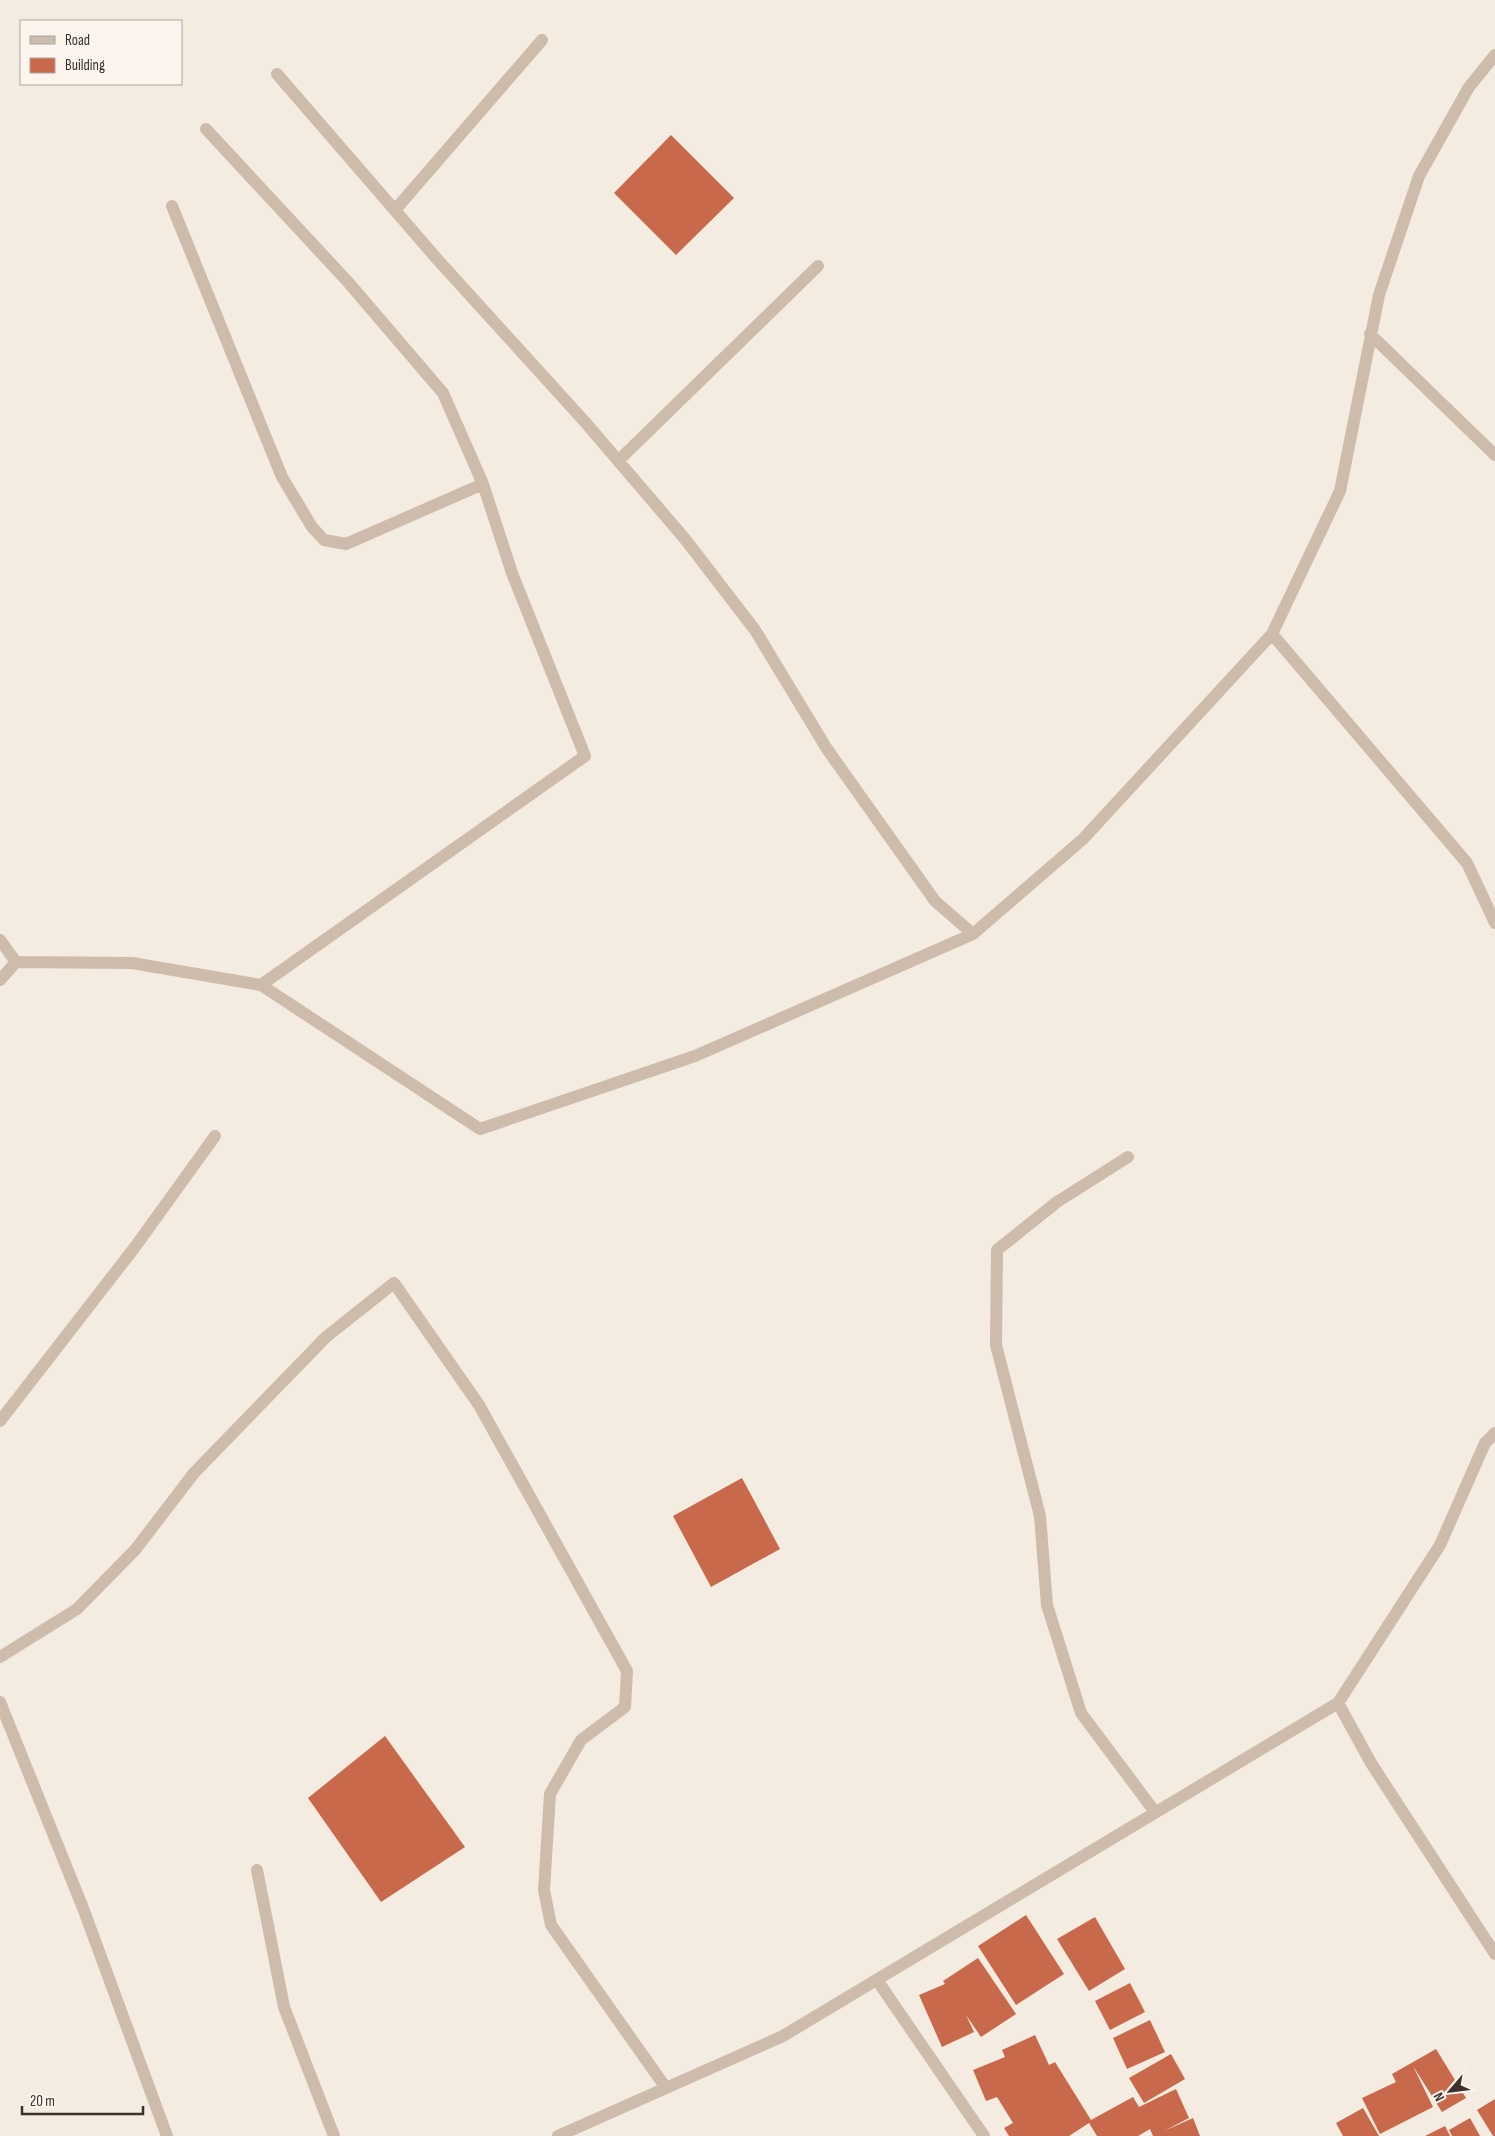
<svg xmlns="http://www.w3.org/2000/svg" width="1495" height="2136" viewBox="0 0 1495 2136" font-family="'Sofia Sans Condensed',sans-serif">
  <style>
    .building { fill: #c8694b }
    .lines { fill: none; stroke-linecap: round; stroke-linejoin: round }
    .minor { stroke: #cdbbac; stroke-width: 12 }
  </style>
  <rect width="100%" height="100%" fill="#f4ebe1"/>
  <path class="building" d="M671,135l63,63 -58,57 -62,-62z
    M742,1478l38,71 -69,38 -38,-71z
    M385,1736l80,111 -84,55 -73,-104z
    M1026,1915l38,59 -48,31 -38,-59z
    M1095,1917l30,52 -36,22 -32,-52z
    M978,1958l38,56 -35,23 -15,-22 8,17 -32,15 -23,-52 26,-11 -2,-3z
    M1130,1983l15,29 -35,18 -15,-29z
    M1150,2020l15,32 -38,17 -14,-31z
    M1035,2035l14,30 6,-3 36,58 42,-23 6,10 37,-18 13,29 -25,13 29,-13 7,18h-47l-3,-7 -12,7h-41l-8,-13 -20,13h-60l-5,-8 9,-5 -16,-26 -11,4 -13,-31 32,-13 -3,-7z
    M1436,2049l30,49 -24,14 -29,-46 20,41 -53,27 -18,-36 34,-16 -4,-8z
    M1171,2054l14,25 -41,24 -15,-25z
    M1495,2099v37h-2l-16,-26z
    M1363,2108l16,28h-36l-7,-13z
    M1470,2118l10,18h-28l-3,-6z
    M1445,2126l5,10h-25z"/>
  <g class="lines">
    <path class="minor" d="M277,74l160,185 148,163 100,117 70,91 72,119 108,152 38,33
      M172,206l110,271 30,50 12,13 22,4 137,-60 -40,-91 -95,-111 -142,-153
      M395,210l147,-170
      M1370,334l125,121
      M618,461l200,-195
      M1272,634l195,229 28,60
      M0,940l16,22 -16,18
      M16,962l116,1 129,22 219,144 215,-73 278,-122 110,-95 189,-205 68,-143 39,-196 40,-119 50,-89 26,-32
      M261,985l324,-229 -73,-183 -29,-89
      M1128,1157l-71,45 -60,48 -1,95 44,171 7,89 34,108 74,99
      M0,1421l135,-174 80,-111
      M0,1657l77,-48 58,-59 59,-77 132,-136 68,-54 85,122 148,266 -2,36 -44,33 -31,54 -6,96 7,35 115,163
      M0,1702l83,206 84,228
      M1338,1703l33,60 124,191
      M257,1870l27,137 50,129
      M877,1980l107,156
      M558,2136l225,-100 555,-333 102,-158 45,-102 10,-10"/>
  </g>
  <rect x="20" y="20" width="162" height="65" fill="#fbf5ee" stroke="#aea6a0"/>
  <rect x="30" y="36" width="25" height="8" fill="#cdbbac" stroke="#aea6a0"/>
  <text x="65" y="45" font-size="15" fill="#3b302b">Road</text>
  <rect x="30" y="58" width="25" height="15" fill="#c8694b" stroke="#aea6a0"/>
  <text x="65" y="70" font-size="15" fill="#3b302b">Building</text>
  <g transform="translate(1450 2091) rotate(242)" stroke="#fbf5ee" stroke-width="4" paint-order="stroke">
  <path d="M0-4L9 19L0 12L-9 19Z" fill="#3b302b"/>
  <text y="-8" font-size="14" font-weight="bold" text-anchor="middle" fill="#3b302b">N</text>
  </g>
  <path d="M22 2106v8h121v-8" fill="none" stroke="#3b302b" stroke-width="2.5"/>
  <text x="30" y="2106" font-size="15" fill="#3b302b" stroke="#fbf5ee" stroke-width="4" paint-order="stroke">20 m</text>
</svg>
